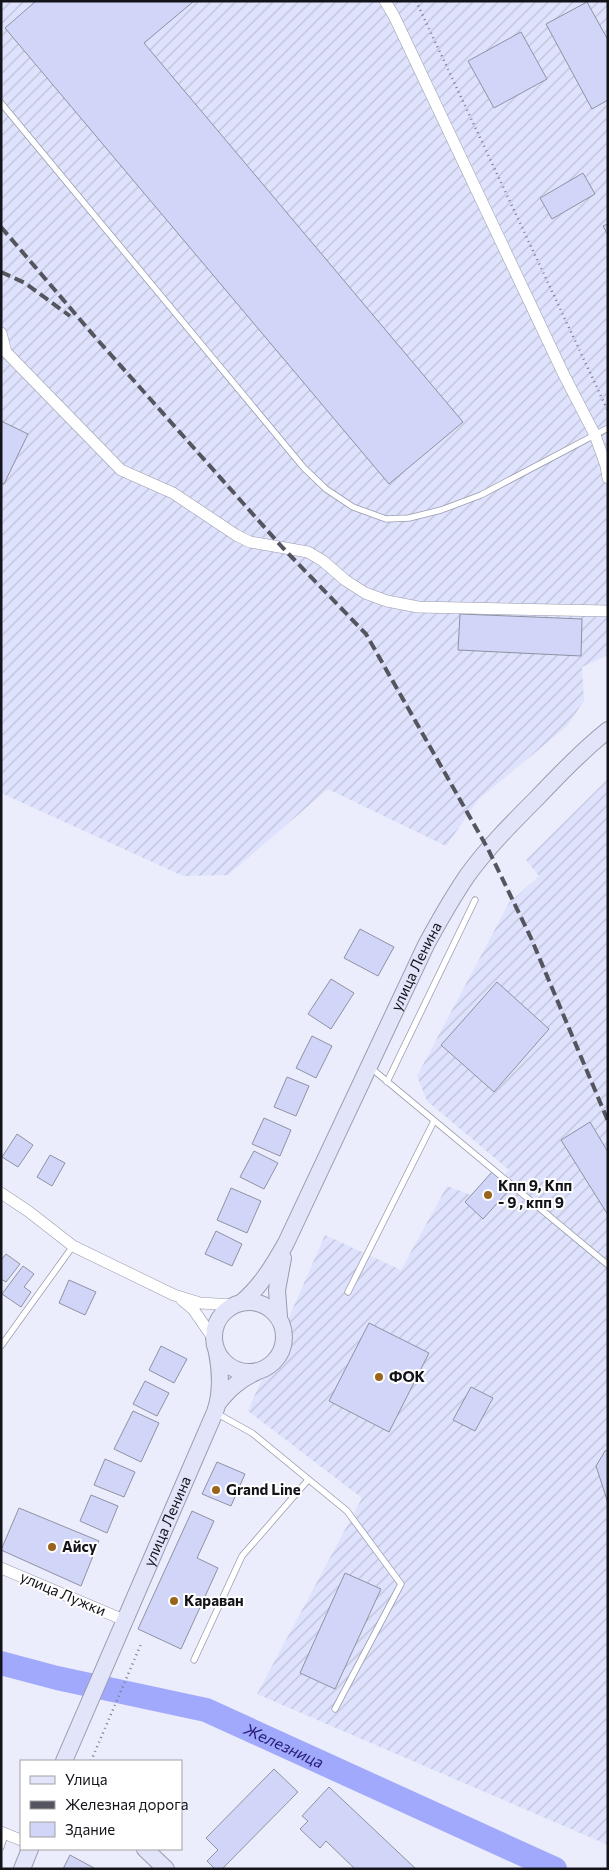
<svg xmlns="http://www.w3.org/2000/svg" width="609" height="1870" viewBox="0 0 609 1870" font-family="Commissioner,sans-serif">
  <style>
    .industrial { fill: url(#industrial-furrows) }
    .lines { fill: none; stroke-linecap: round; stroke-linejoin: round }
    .river { stroke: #a1a9fc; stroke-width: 24 }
    .building { fill: #d1d5f7; stroke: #8f92a3 }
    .lane-casing { stroke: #999cad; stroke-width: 7 }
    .street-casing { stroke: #999cad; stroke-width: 12 }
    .secondary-casing { stroke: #999cad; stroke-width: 18 }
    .path { stroke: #7b7c87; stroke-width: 2.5; stroke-dasharray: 1 4; stroke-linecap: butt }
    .lane { stroke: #fff; stroke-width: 5.5 }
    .street { stroke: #fff; stroke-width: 11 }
    .secondary { stroke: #e2e5fa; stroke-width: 16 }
    .rail { stroke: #55555f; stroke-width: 4; stroke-dasharray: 10 5; stroke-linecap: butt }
    .poi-dot { fill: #99641c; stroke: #fff; stroke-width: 2 }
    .labels { text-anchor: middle; stroke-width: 4; stroke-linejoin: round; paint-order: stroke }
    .street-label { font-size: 15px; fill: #13131a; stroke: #fff }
    .poi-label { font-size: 15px; font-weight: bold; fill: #13131a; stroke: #fff; text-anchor: start }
    .water-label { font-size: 16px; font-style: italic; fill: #261b77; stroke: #fff }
  </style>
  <defs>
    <pattern id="industrial-furrows" width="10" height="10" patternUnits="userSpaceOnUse" patternTransform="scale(1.25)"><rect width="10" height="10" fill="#dee2fc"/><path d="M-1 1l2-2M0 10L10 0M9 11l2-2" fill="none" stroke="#bec1d7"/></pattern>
  </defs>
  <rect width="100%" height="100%" fill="#ebedfc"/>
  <path class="industrial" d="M1,1h607v654l-26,12 2,34 -18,26 -87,72 -33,47 -118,-57 -100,86 -45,1 -182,-83z
    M608,779v1066l-351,-151 105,-196 -114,-87 77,-176 76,35 46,-84 37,14 25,-30 -82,-69 -10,-25 92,-173 30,-27 -13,-16z"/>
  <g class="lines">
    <path class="river" id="s1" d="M1,1663l56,15 149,32 349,159"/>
  </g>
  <path class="building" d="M36,1h158l-50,42 319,379 -74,62 -384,-456z
    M587,2l21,38v60l-16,9 -46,-85z
    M521,32l26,47 -53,29 -26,-47z
    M583,173l12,21 -43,25 -12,-21z
    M608,224v11l-5,-9z
    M1,421l27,13 -24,50 -3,-1z
    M460,614l122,5 -1,37 -123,-6z
    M360,929l34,18 -16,29 -34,-18z
    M331,979l23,14 -23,36 -23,-15z
    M497,982l52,47 -55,63 -53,-47z
    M312,1036l20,10 -16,32 -20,-10z
    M287,1077l22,9 -13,30 -22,-9z
    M264,1118l27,12 -11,26 -28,-12z
    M590,1122l18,30v63l-47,-75z
    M17,1134l16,11 -15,22 -16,-10z
    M254,1151l24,12 -14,26 -24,-12z
    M50,1155l15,8 -13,23 -15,-9z
    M492,1172l18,17 -27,30 -18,-17z
    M231,1188l30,13 -14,32 -30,-13z
    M216,1231l26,13 -10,22 -27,-12z
    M6,1254l14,10 -14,18 -5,-3v-19z
    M23,1266l11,8 -10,13 7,5 -10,15 -19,-13z
    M69,1280l27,12 -11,23 -26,-12z
    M369,1323l60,30 -40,79 -60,-31z
    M161,1346l26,13 -13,24 -25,-13z
    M145,1381l24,12 -12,23 -24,-12z
    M471,1387l22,11 -18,33 -22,-11z
    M133,1411l26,12 -18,39 -27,-13z
    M608,1450v53l-12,-37 9,-15z
    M105,1459l30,13 -11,25 -30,-12z
    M217,1462l28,12 -14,32 -29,-12z
    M91,1495l27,11 -11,27 -27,-12z
    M19,1508l80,33 -18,45 -80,-36z
    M192,1511l22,10 -17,37 21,10 -37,81 -43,-20z
    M345,1573l36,16 -46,100 -35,-16z
    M274,1769l24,23 -76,77h-7l-8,-8 11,-11 -12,-12z
    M329,1787l87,82h-61l-29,-28 -6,7 -20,-19 8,-8 -6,-5z
    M70,1855l24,13 -1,1h-30z"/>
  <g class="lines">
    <defs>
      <path id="lane" d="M1,103l303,365 22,21 27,18 33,12 23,-1 32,-8 40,-15 127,-67
        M371,1068l237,197
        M387,1082l88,-182
        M348,1292l86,-171
        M1,1346l72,-100
        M216,1413l36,20 95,78 54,73 -66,125
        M194,1660l48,-104 66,-76
        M1,1847l4,-13"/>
      <path id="street" d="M385,1l9,15 170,359 31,60 11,31 2,12
        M1,333l5,19 115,118 52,23 63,42 14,7 58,10 15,9 22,19 20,13 22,8 31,6 190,4
        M1,1193l27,18 45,35 101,49 26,8 34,2
        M182,1300l11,9 20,29
        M1,1568l123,52
        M1,1832l20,8"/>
      <g id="secondary">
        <circle cx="249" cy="1337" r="35"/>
        <path id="s2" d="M241,1303c20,-17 32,-37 45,-60l140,-298c13,-24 26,-47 41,-69 20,-28 45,-53 69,-77 23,-24 46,-48 72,-69"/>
        <path d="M279,1317l-2,-27 6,-32"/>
        <path d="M218,1403c11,-14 21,-23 38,-31"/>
        <path id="s3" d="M64,1761l151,-349c7,-20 6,-39 2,-60"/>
        <path d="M145,1849l21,20"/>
        <path d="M22,1869l8,-20"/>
      </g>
    </defs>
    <use href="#lane" class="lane-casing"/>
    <use href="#street" class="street-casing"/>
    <use href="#secondary" class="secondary-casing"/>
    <path class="path" d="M416,1l192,410
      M91,1761l50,-117"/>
    <use href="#lane" class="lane"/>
    <use href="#street" class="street"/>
    <use href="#secondary" class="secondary"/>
    <path class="rail" d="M1,227l94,110 188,211 83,86 122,215 43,89 77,183
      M1,272l24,11 45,33"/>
  </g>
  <g class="poi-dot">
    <circle cx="488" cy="1195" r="5"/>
    <circle cx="379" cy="1377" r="5"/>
    <circle cx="216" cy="1490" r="5"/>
    <circle cx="52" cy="1547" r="5"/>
    <circle cx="174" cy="1601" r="5"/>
  </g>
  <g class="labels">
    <g class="street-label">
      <text dy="5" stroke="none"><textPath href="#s2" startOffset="381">улица Ленина</textPath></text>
      <text dy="5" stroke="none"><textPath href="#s3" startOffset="261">улица Ленина</textPath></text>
      <text transform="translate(63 1594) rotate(23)" y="5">улица Лужки</text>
    </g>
    <g class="poi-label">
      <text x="498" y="1191">Кпп 9, Кпп<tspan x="498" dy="17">- 9 , кпп 9</tspan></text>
      <text x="389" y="1382">ФОК</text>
      <text x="226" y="1495">Grand Line</text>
      <text x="62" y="1552">Айсу</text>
      <text x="184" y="1606">Караван</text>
    </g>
    <g class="water-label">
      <text dy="6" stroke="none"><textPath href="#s1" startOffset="296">Железница</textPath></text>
    </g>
  </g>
  <rect width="609" height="1870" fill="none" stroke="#13131a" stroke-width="5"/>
  <rect x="20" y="1760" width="162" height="90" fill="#ffffff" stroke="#a1a1a3"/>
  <rect x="30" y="1776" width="25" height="8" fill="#e2e5fa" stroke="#a1a1a3"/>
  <text x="65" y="1785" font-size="15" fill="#13131a">Улица</text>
  <rect x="30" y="1801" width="25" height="8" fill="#55555f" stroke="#a1a1a3"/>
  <text x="65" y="1810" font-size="15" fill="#13131a">Железная дорога</text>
  <rect x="30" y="1822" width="25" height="15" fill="#d1d5f7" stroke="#a1a1a3"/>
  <text x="65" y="1835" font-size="15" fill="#13131a">Здание</text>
</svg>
